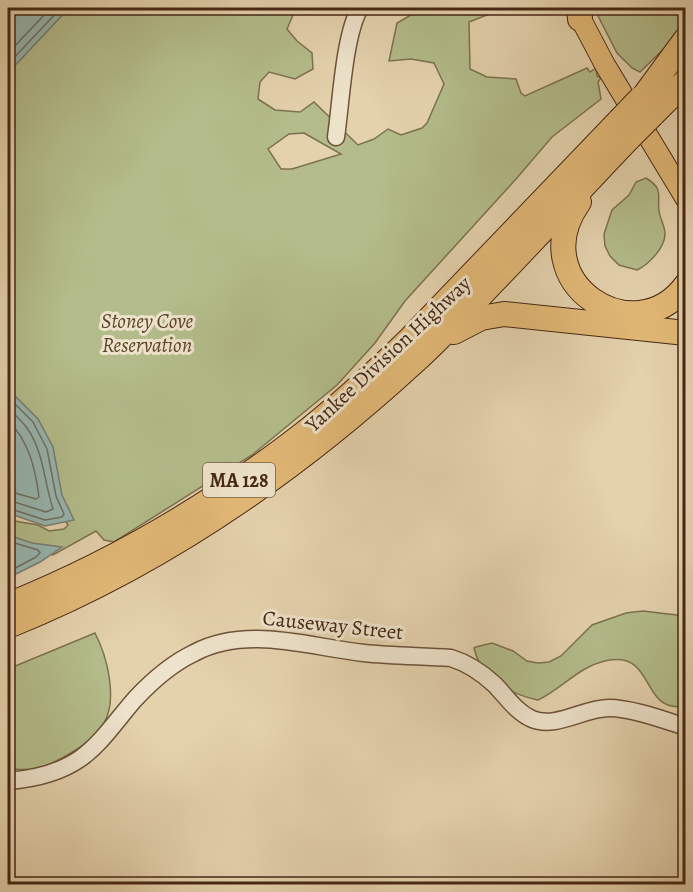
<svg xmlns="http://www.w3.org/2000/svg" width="693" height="892" viewBox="0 0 693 892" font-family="Alegreya,serif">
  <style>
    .green { fill: #b3bc8a; stroke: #7c724f; stroke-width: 1.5; fill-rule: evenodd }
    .water { fill: #96b6b0; stroke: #767d72; stroke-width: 1.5 }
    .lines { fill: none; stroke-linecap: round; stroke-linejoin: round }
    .shore { stroke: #6e6e62; stroke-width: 1.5 }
    .minor-casing { stroke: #6e523a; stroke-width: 19 }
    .major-casing { stroke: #462714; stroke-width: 22 }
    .highway-casing { stroke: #462714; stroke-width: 26 }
    .minor { stroke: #ede2ca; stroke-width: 16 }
    .major { stroke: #e2b976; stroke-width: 20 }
    .highway { stroke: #e2b976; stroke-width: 24 }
    .highway-bridge-casing { stroke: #462714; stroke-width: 26; stroke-linecap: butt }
    .highway-bridge { stroke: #e2b976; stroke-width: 24 }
    .labels { text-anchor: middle; stroke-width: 6; stroke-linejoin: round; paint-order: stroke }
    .shield { fill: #ede2ca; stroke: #785f4b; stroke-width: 1.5 }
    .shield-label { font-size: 20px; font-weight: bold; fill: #462714 }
    .park-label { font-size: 21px; font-style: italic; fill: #5c452c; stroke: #ede2ca }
    .street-label { font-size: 21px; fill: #462714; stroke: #ede2ca }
  </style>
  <rect width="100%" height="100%" fill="#e4d2ad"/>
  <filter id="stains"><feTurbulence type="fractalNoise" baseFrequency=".00333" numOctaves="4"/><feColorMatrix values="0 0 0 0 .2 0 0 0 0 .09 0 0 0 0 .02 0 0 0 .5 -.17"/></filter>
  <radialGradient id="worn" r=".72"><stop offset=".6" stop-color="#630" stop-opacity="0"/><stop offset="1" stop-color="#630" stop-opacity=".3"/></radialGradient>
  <path class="green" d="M8,8h288l-9,21 10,12 15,12 1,16 -18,10 -26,-7 -9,10 -2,17 17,11 25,2 14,-10 44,43 16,-6 14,-10 13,6 21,-7 5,-5 17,-39 -10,-21 -23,-4 -22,2 8,-38 26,-15h63l6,5 -23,9 1,47 17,8 29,2 5,14 4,3 62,-28 3,4 6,-4 1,8 4,2 -3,4 3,17 -49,38 -36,42 -111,122 -30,42 -38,42 -85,70 -138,87 -10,-2 -8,-9 -43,24 -7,-2 -38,14v-47l30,5 11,6 15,-2 4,-4 -6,-9 -54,-6zM304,133l37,21 -49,15h-11l-13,-20 21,-15z
    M594,8h91v20l-45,44 -8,-4 -15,-15z
    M646,178c18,11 11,17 13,33 1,8 6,15 6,23 0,14 -17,31 -28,36l-18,-5 -9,-9 -5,-10 -1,-12 8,-24 17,-15 7,-13z
    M643,611l42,5v90c-46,8 -28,-57 -80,-45 -27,6 -43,28 -67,39 -28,-6 -57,-21 -64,-52l2,-1 16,-4 21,8 14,10 11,2 11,-1 12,-6 31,-31 34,-12z
    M95,633c12,23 23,66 9,90 -10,19 -44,38 -64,45 -9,3 -23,1 -32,1v-100z"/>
  <path class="water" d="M8,8h61l-61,65z
    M8,389l30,30 15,28 9,48 12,25 -29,6 -37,-13z
    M8,535l24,8 30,4 -22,15 -32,16z"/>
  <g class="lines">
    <path class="shore" d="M8,53l43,-45
      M8,64l53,-56
      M8,397l25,25 14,27 9,47 8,18 -2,3 -17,3 -37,-12
      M8,408c6,6 14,13 19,20 17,24 17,54 26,81l-7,3 -38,-12
      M8,420c21,22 27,47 31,77l-3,2 -28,-8
      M8,541l30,9 2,3 -4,4 -28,15"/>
    <defs>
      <path id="minor" d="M336,137c5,-34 8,-102 24,-129
        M8,781c25,-2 52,-8 73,-23 22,-16 37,-40 55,-60 16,-17 37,-35 58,-45 53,-28 115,-6 170,0 29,3 58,3 87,5 16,5 31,15 43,26 12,12 22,28 38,35 24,10 52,-11 77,-11 22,0 55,12 77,19"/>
      <path id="major" d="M575,8l30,57 81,134"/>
      <path id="highway" d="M579,8l1,11
        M644,96l42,-57
        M652,115l34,-34
        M579,202c-57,80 56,153 107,83
        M454,332l27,-14 23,-4 182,19
        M8,605c104,-42 205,-101 294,-170 38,-30 74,-63 109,-97l209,-218
        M8,626c152,-61 284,-152 405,-263 30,-27 58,-58 86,-87 44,-46 87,-93 131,-139"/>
    </defs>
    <use href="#minor" class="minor-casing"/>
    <use href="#major" class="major-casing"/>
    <use href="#highway" class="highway-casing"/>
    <use href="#minor" class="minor"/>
    <use href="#major" class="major"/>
    <use href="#highway" class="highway"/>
    <defs>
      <path id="highway-bridge" d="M620,120l21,-22
        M630,137l22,-22"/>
    </defs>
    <use href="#highway-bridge" class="highway-bridge-casing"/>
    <use href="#highway-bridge" class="highway-bridge"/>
  </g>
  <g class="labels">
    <rect class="shield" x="203" y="463" width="72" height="34" rx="4.5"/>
    <g class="shield-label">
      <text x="239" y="487">MA 128</text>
    </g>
    <g class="park-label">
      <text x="147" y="328">Stoney Cove<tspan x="147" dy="24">Reservation</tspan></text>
    </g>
    <g class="street-label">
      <text transform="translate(388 354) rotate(-43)" y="7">Yankee Division Highway</text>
      <text transform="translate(333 625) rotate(6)" y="7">Causeway Street</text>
    </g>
  </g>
  <rect width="693" height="892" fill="none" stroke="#e4d2ad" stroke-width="30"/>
  <rect x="9" y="9" width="675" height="874" fill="none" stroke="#462714" stroke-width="3"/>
  <rect x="15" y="15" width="663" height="862" fill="none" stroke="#462714" stroke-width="1.5"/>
  <rect width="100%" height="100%" filter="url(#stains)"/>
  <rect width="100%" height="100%" fill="url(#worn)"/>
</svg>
